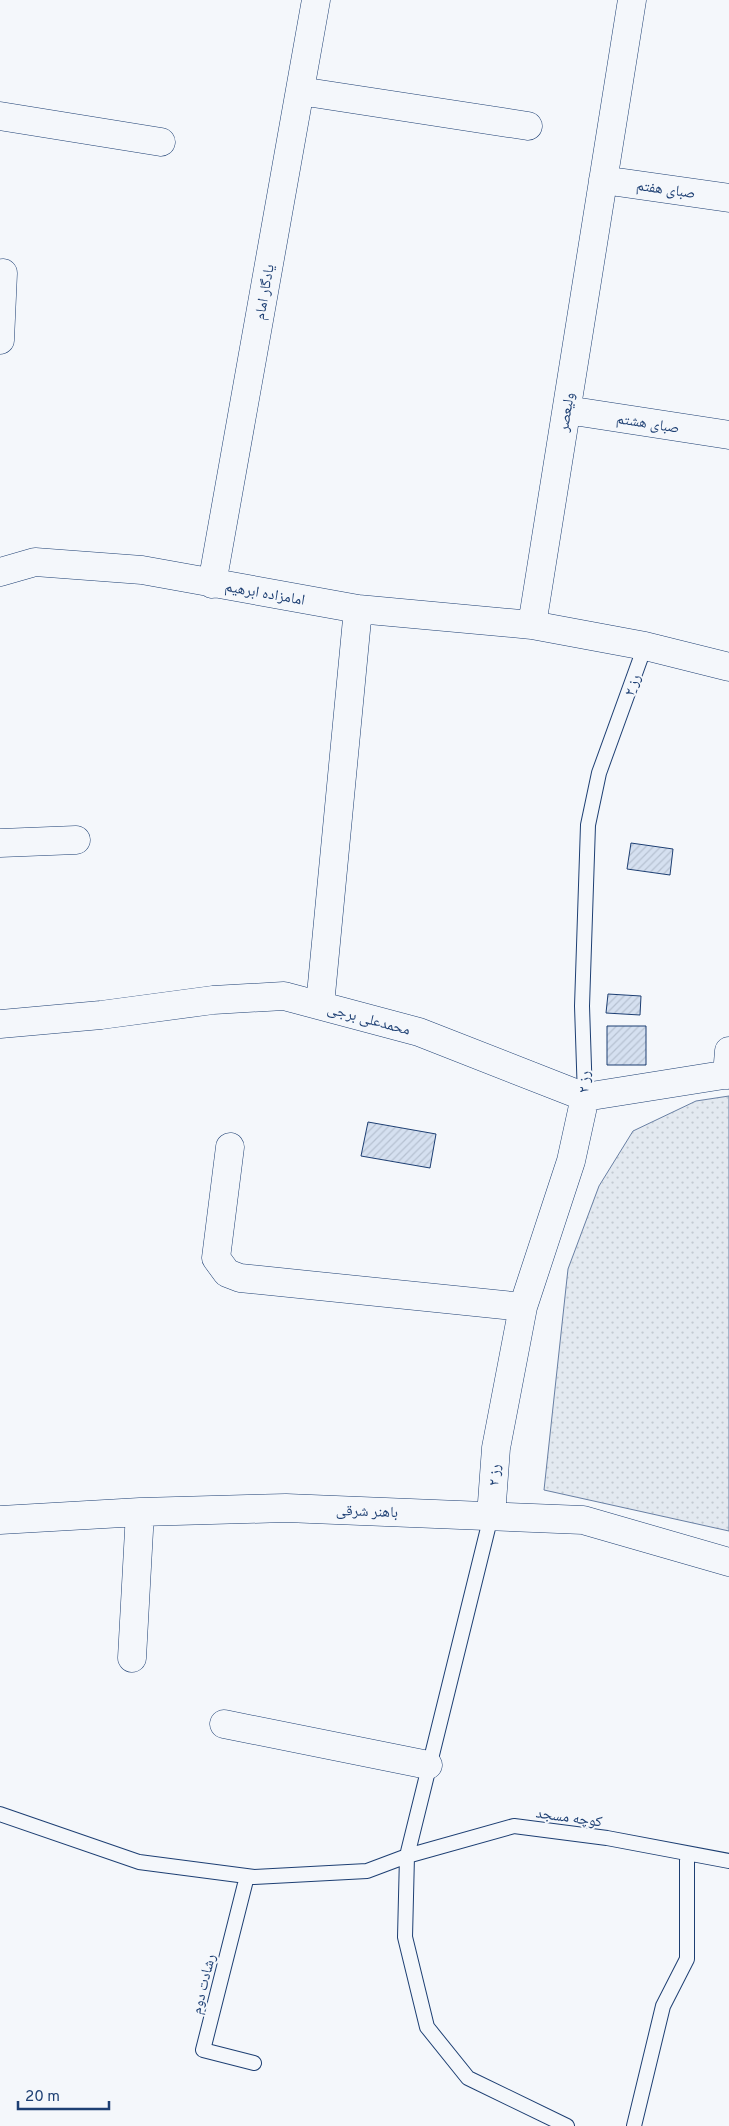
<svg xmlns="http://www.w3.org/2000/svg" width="729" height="2126" viewBox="0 0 729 2126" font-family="Overpass,'Noto Naskh Arabic',sans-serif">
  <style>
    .green { fill: url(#green-dots); stroke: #687fa3 }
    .building { fill: url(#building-hatch); stroke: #1d3f73 }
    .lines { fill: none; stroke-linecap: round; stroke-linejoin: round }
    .lane-casing { stroke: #1d3f73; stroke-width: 16 }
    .street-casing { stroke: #1d3f73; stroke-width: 29 }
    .lane { stroke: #f4f7fb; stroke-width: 14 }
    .street { stroke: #f4f7fb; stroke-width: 28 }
    .labels { text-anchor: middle; stroke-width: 4; stroke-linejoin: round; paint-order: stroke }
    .street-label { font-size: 15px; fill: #1d3f73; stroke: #f4f7fb }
  </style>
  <defs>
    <pattern id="green-dots" width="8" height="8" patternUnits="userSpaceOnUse" patternTransform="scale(1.25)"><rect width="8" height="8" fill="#e3e9f0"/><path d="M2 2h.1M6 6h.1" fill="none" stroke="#c2c9d1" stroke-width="1.8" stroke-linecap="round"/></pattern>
    <pattern id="building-hatch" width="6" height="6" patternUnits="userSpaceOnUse" patternTransform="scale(1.25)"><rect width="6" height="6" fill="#d5e0f0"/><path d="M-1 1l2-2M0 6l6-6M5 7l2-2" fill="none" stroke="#b6c1d1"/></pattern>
  </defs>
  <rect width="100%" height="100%" fill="#f4f7fb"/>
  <path class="green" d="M729,1096v435l-185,-41 24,-221 31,-83 34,-55 63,-30z"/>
  <path class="building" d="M631,843l42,6 -3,26 -43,-6z
    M608,994l33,2 -1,19 -34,-2z
    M607,1026h39v39h-39z
    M368,1122l68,12 -6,34 -69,-12z"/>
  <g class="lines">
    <defs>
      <path id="lane" d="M585,1097l-3,-91 6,-181 11,-52 46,-127
        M491,1516l-84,340 -2,81 22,90 41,51 99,48
        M0,1814l139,48 115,15 113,-6 40,-15 107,-30 93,12 122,23
        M247,1876l-44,174 51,13
        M634,2126l29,-120 24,-47v-105"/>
      <path id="street" d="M632,0l-100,625 113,21 84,21
        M300,91l228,35
        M0,116l161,26
        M603,180l126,18
        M0,340l3,-67
        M567,410l162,25
        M0,572l35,-10 107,8 216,39 174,16
        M212,584l104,-584
        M0,843l76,-3
        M320,1005l38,-396
        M0,1024l101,-9 112,-15 71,-4 135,36 166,65 144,-23
        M727,1075l2,-24
        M230,1147l-14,111 11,15 13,5 283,29
        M491,1516l5,-68 27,-141 48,-146 14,-64
        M0,1520l140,-8 146,-4 297,12 146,42
        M132,1658l8,-146
        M224,1724l204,41"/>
    </defs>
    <use href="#lane" class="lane-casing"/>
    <use href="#street" class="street-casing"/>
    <use href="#lane" class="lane"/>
    <use href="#street" class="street"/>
  </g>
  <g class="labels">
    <g class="street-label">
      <text transform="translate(666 189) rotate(8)" y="5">صبای هفتم</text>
      <text transform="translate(264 292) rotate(-80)" y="5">یادگار امام</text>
      <text transform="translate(566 412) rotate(-81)" y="5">ولیعصر</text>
      <text transform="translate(648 423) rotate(9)" y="5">صبای هشتم</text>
      <text transform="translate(265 593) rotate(10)" y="5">امامزاده ابرهیم</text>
      <text transform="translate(632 685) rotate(-71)" y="5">رز ۲</text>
      <text transform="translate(369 1019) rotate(15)" y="5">محمدعلی برجی</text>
      <text transform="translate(584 1082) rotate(-90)" y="5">رز ۲</text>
      <text transform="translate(494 1475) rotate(-86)" y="5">رز ۲</text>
      <text transform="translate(367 1511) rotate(2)" y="5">باهنر شرقی</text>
      <text transform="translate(569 1817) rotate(8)" y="5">کوچه مسجد</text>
      <text transform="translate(203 1984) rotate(-76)" y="5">رشادت دوم</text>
    </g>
  </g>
  <path d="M18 2101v8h91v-8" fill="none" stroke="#1d3f73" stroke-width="2.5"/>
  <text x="25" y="2101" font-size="15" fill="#1d3f73" stroke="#f4f7fb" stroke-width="4" paint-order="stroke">20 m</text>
</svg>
